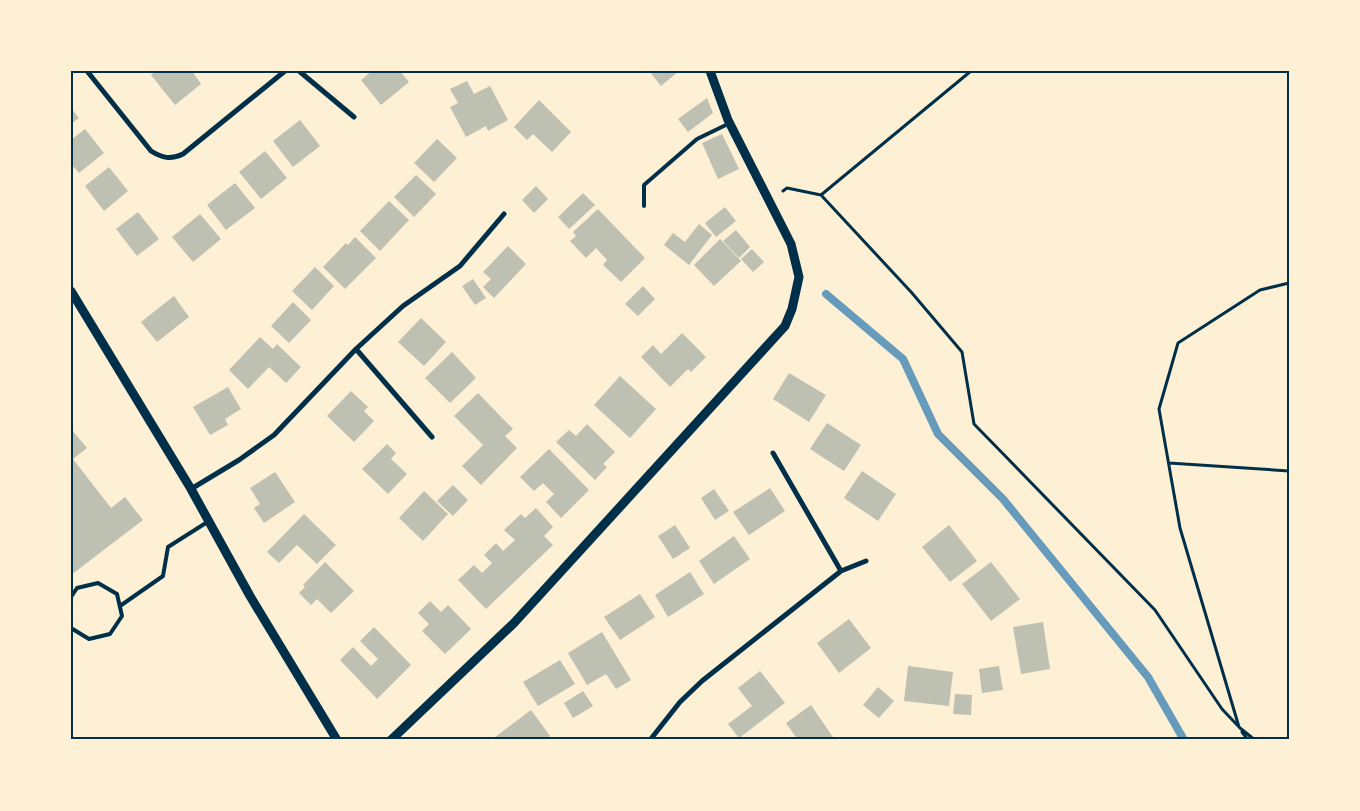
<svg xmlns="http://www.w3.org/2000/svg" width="1360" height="811" viewBox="0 0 1360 811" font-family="Barlow,sans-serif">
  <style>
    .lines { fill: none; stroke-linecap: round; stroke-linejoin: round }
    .stream { stroke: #669bbc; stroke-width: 8 }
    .building { fill: #bec0b2 }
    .path { stroke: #003049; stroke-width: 3 }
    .service { stroke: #003049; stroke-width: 4 }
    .minor { stroke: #003049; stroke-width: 5 }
    .tertiary { stroke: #003049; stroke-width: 9 }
    .neatline { fill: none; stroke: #003049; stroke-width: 2 }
  </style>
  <rect width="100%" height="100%" fill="#fdf0d5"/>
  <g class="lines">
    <path class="stream" d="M826,294l77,65 35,75 65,65 145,178 36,63"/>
  </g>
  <path class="building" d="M156,71h36l9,13 -26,21 -24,-30z
    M372,71h28l9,11 -28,23 -20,-25z
    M649,71h30l-18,15z
    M467,81l7,13 16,-8 18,34 -20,11 -2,-5 -20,11 -16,-30 8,-4 -8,-14z
    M707,98l6,15 -25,19 -10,-13z
    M539,100l32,32 -19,20 -19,-18 -6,6 -13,-13z
    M71,108l8,10 -8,6z
    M300,120l20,26 -27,21 -20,-26z
    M85,129l19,24 -25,20 -8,-9v-24z
    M722,134l17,35 -21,10 -16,-36z
    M437,139l20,19 -23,24 -20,-19z
    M265,151l22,27 -26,21 -22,-27z
    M109,167l19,24 -24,20 -19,-25z
    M416,175l20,19 -22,23 -20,-20z
    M235,183l20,25 -29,22 -19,-25z
    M536,186l12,13 -14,14 -12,-13z
    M583,193l12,12 -26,24 -11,-12z
    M389,201l20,19 -29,31 -20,-20z
    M725,207l11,14 -20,16 -11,-14z
    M598,209l47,49 -24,24 -18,-17 4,-5 -11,-12 -10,10 -16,-17 6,-5 -3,-4z
    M138,212l21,27 -22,17 -21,-27z
    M200,214l21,25 -28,23 -21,-25z
    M699,224l13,11 -23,30 -25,-20 9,-12 12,9z
    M736,230l14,17 -11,11 -16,-17z
    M355,237l21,21 -31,31 -22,-22 23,-24 2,2z
    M720,239l21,22 -27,25 -20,-21z
    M508,246l18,18 -32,34 -11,-11 8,-8 -8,-7z
    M752,249l12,13 -11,10 -12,-13z
    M315,267l19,19 -22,24 -20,-19z
    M473,279l13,19 -11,7 -13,-19z
    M643,286l12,13 -17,17 -13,-12z
    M174,296l15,21 -32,25 -16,-20z
    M293,302l18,18 -22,23 -18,-17z
    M421,318l25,24 -22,24 -26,-24z
    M682,333l24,24 -15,15 -3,-3 -18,18 -29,-30 12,-12 8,9z
    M260,337l13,12 4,-5 24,23 -15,16 -17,-16 -21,22 -19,-19z
    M452,352l24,26 -26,25 -25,-25z
    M789,373l37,22 -17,27 -36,-23z
    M620,376l36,33 -26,29 -36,-33z
    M228,387l13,22 -16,10 3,6 -18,10 -17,-28z
    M351,391l17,16 -4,4 10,10 -20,21 -27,-26z
    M478,393l35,36 -8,7 12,12 -36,37 -19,-19 21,-21 -29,-29z
    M827,423l34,22 -17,26 -34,-22z
    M587,424l28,28 -12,12 4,3 -12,13 -39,-38 13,-12 7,6z
    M71,429l16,19 -14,11 38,49 14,-11 18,23 -72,55z
    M387,444l9,9 -5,6 16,15 -19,20 -26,-25z
    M549,449l40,41 -28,28 -15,-16 8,-8 -11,-11 -9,8 -14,-14z
    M862,471l34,23 -18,27 -34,-23z
    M275,472l20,30 -31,21 -10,-15 6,-4 -10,-16z
    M453,485l15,15 -15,16 -16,-15z
    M770,488l15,23 -36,24 -16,-23z
    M714,489l15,22 -14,9 -14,-22z
    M424,491l24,23 -25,27 -24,-23z
    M536,508l17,19 -9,9 9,9 -67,64 -28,-29 16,-15 8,8 10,-10 -8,-8 12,-12 7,8 12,-11 -11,-10 17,-16 4,4z
    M304,514l32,31 -19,19 -20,-19 -18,18 -12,-11z
    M675,525l15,23 -17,11 -15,-23z
    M949,525l28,36 -27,21 -28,-35z
    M734,536l16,23 -36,25 -15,-23z
    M325,562l29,29 -23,22 -14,-14 -6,6 -12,-12 6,-6 -2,-2z
    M991,562l29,37 -29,22 -29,-37z
    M690,572l14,22 -36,23 -13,-22z
    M640,594l15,23 -35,23 -16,-23z
    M430,601l11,11 7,-7 23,24 -26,25 -23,-23 7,-7 -11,-11z
    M849,619l22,29 -32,25 -22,-30z
    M1043,622l7,47 -29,5 -8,-47z
    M374,627l37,38 -34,34 -37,-39 13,-13 18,19 7,-7 -18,-18z
    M602,632l29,48 -15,9 -10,-15 -19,11 -19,-32z
    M560,660l15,24 -37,22 -15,-24z
    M908,666l45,6 -4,34 -45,-5z
    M999,666l4,24 -21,3 -3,-24z
    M760,671l25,32 -46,35 -11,-14 24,-18 -14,-18z
    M878,687l16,14 -15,17 -16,-13z
    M583,691l10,15 -20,12 -9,-15z
    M955,694l17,1 -1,20 -18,-1z
    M811,705l24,35h-37l-12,-17z
    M531,710l19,26 -5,4h-54z"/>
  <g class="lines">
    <path class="path" d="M783,191l4,-3 34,7 150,-124
      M821,195l91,98 50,59 12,72 181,186 67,99 18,19 15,12
      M1169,463l120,8
      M1239,727l-59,-199 -21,-119 19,-66 82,-53 29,-7
      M1242,732l6,8"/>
    <path class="service" d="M644,206v-21l53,-46 33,-16
      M71,597l6,-9 21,-5 19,11 5,22 -12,18 -21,5 -18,-11
      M120,606l43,-30 5,-29 41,-26"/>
    <path class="minor" d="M87,71l64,80c11,7 20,9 32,3l102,-83
      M299,71l55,46
      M356,349l76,88
      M773,453l68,118
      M191,489l48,-29 35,-25 82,-86 47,-43 57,-40 44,-52
      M650,740l30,-38 22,-21 139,-110 25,-10"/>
    <path class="tertiary" d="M71,291l120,198 59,107 87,144
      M391,740l123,-117 271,-297 7,-17 7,-32 -8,-33 -63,-124 -18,-49"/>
  </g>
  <rect width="1360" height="811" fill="none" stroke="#fdf0d5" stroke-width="145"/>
  <rect x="72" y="72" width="1216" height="666" class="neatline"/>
</svg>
